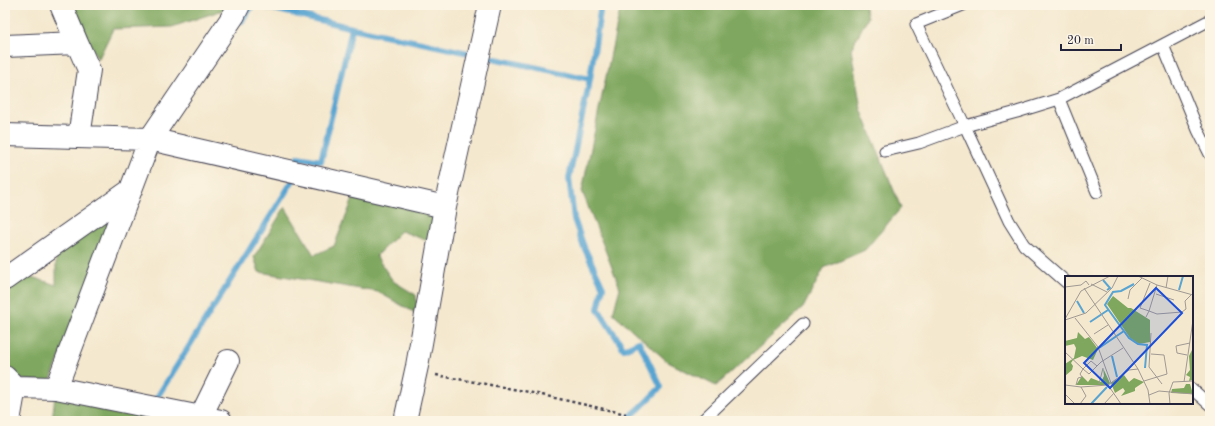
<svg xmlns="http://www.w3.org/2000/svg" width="1215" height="426" viewBox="0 0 1215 426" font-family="'Old Standard TT',serif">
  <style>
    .forest { fill: #7fa75e; stroke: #50644c }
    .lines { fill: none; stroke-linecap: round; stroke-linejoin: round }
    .stream { stroke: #59a4d1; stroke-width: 6 }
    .lane-casing { stroke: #424051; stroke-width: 13 }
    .street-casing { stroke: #424051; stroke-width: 24 }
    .path { stroke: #424051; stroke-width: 2.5; stroke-dasharray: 3 3; stroke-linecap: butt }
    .lane { stroke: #fff; stroke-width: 11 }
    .street { stroke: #fff; stroke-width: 22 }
    .inset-river { fill: none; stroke: #59a4d1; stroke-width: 2 }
    .inset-road { fill: none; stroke: #a09993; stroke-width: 1 }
    .view { fill: #1d4ed8; fill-opacity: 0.15; stroke: #1d4ed8; stroke-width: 2 }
    .inset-edge { fill: none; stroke: #22223b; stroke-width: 2 }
  </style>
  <rect width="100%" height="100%" fill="#fcf5e5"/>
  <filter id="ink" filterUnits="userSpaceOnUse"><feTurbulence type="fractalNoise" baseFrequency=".025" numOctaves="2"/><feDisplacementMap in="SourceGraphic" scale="8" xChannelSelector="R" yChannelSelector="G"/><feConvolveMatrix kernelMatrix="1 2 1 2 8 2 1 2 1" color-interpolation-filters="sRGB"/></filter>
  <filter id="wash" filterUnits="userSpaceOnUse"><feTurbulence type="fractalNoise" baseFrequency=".012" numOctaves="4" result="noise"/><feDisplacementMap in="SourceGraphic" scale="16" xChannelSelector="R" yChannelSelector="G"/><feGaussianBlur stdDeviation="0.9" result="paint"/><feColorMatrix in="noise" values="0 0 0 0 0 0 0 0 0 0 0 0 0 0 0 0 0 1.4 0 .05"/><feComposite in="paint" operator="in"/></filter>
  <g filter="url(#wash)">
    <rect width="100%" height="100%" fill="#f4e8ce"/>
    <path class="forest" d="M70,5h159v3l-57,19 -59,2 -15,31z
      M621,5h243l4,12 -17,32 10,60 40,99 -36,42 -41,18 -21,40 -87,78 -48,-24 -55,-49 7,-25 -38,-97z
      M355,194l79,19 -3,29 -30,-11 -25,25 17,25 23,14 1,19 -39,-22 -119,-20 -5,-15 31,-50 29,48 20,-9z
      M119,205l-69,177 -35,-3 -10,-11v-79l21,-14 30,10v-35z
      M55,395l116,26h-119z"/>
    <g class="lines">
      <path class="stream" d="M258,5l94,23 238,51
        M601,5l-11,74 -21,99 5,41 10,28 19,40 -5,22 26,40 15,-7 22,45 -21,21 -15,13
        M242,21l11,-16
        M297,168l1,-11 23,4 31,-133
        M156,399l139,-222"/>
    </g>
  </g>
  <g filter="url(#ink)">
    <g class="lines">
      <defs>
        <path id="lane" d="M1163,45l35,85 12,24
          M1059,99l38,93
          M885,151l34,-8 46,-17 -49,-102 47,-19
          M1066,282l-42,-37 -15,-24 -44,-95 52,-14 42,-13 151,-79
          M1192,389l18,16
          M702,421l101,-97"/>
        <path id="street" d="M61,5l16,38
          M5,46l72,-3 12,27 -10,67
          M5,135l145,4 295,68
          M5,279l126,-89
          M5,377l10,10 41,1 165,33
          M56,388l94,-249 84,-124 5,-10
          M201,416l27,-55
          M9,421l6,-34
          M405,421l12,-55 28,-159 45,-202"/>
      </defs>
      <use href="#lane" class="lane-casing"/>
      <use href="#street" class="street-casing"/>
      <path class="path" d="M436,375l88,16 102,23"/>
      <use href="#lane" class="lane"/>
      <use href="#street" class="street"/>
    </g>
  </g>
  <g transform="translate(1065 276)">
    <rect width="128" height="128" fill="#f4e8ce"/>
    <path d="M48,20l15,12h3l19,12v22l-11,2 -9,-6 -23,-34zM13,56l7,7 4,-2 9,12 -5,11 -11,-4 -9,4 -2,3 2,3 -1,4 -7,6v-12l9,-6 2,-10 -2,-4 -9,2v-5l12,-3zM128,72v32l-4,1 1,-4 -4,-2 4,-5 -1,-14zM38,92l7,15 -2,2h-32l6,-9 6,6 3,-4 10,4 3,-6zM59,99l5,7 5,-4 10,4 -9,6v3l-14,5 4,-5 -2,-3 -8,5 -4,-10zM121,108h4l3,10 -22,-1 1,-4 12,-1z" fill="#7fa75e"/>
    <path class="inset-river" d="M38,4l7,8 -3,2M69,8l-13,7 -8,1 -8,13 24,33 9,6 9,1 -2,23M114,14l4,-14M12,25l7,12M25,46l18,-12M34,72l25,-17M47,80l5,21M26,128l16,-17"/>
    <path class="inset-road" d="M73,0l19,9 36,10M26,8l16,8M92,9l-8,26 8,3 25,-2 4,-3 -1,-8 6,-6M0,11l16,-2 5,-4 3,4M19,12l54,81 10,21 2,14M101,12l2,-12M91,18l18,6M63,23l2,-9 12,-12M81,41l3,-6 -9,-3 10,-25M10,42l23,29 13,36M0,43l16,-28 29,-15M0,44l21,-7 26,-25 6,-12M86,57l-2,34 13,17M29,58l14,-9M0,76l18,17 -3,5 2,3 -4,1 -2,7M122,79l-10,-2 -1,-7 14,-3M32,90l-6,-5 -8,8 6,5 12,-12 22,-14M79,105l23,-7 -3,-19 -13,-1M119,106l9,-62M34,108l4,-16M0,109l16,2 27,-2 21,-15 9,-1M43,109l13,19M0,118l10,10M84,119l10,-4 34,3M15,128l6,-8 -5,-9M39,128l10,-11M105,128l-1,-11 4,-11 20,-1"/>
    <path class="view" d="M91,12l26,25 -72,75 -26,-25z"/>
    <rect width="128" height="128" class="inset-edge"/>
  </g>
  <rect width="1215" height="426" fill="none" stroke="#fcf5e5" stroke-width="20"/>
  <path d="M1061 44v6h60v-6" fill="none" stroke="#22223b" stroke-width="2"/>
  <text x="1067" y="44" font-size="12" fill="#22223b" stroke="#fcf5e5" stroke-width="3" paint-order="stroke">20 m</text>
</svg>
